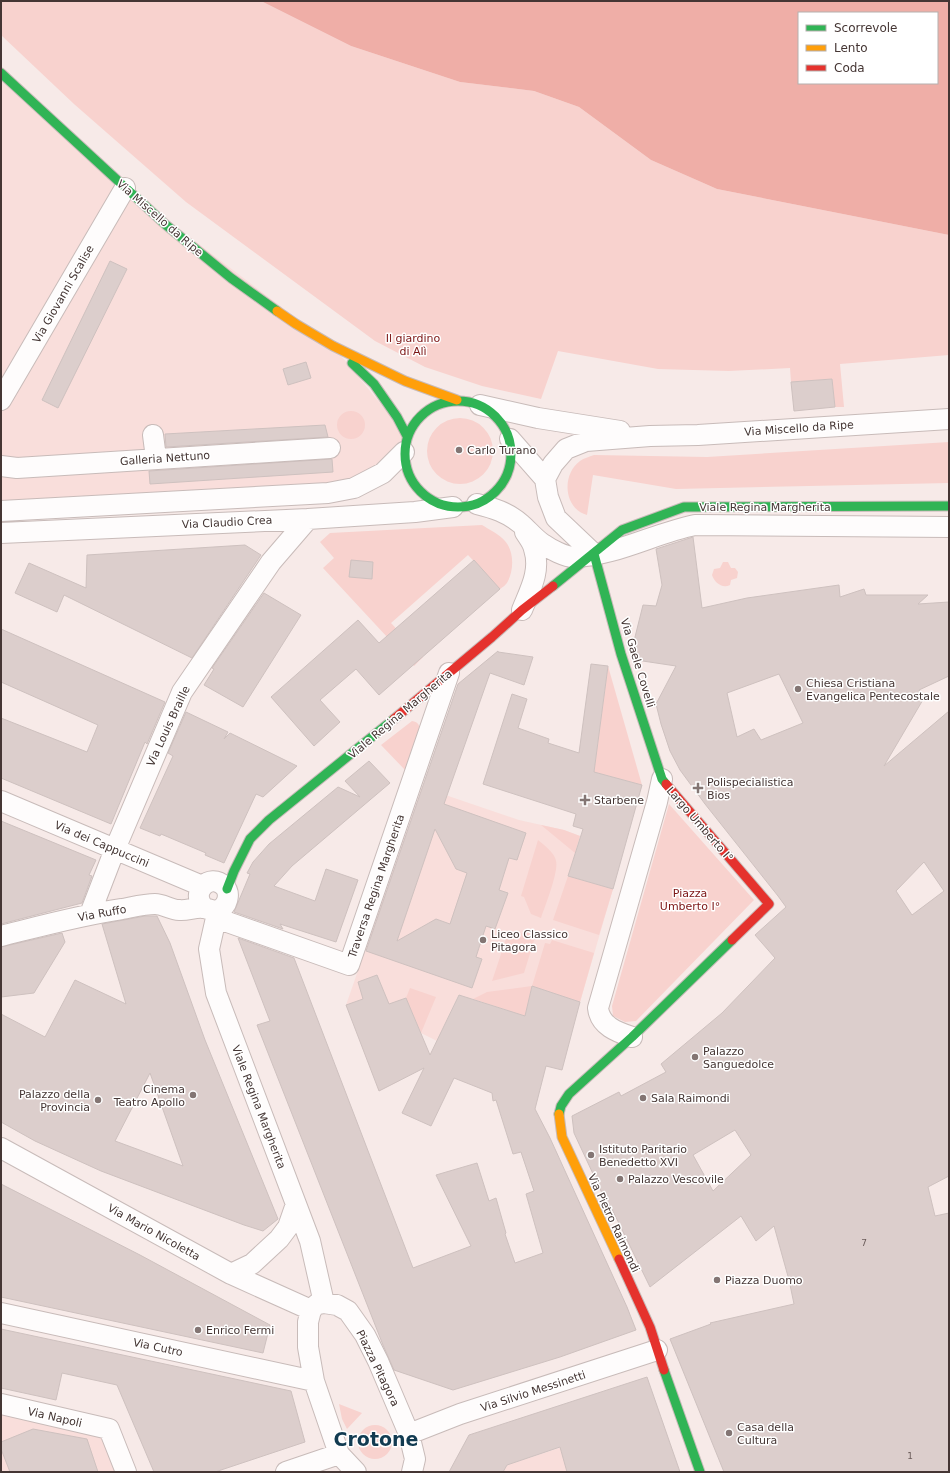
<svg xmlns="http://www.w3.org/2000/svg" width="950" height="1473" viewBox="0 0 950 1473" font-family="'DejaVu Sans',sans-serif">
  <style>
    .built { fill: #f9dedb }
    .green { fill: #f8d2ce }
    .water { fill: #efaea7; fill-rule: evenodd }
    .building { fill: #dccecc; stroke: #cec1bf; fill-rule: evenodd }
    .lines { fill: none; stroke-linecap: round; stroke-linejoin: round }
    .street-casing { stroke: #c8bbb9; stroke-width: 22 }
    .fast-casing { stroke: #c8bbb9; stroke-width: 11 }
    .slow-casing { stroke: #c8bbb9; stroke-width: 11 }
    .jam-casing { stroke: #c8bbb9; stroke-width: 11 }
    .street { stroke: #fefcfc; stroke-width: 20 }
    .fast { stroke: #30b455; stroke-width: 9 }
    .slow { stroke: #ff9f0a; stroke-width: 9 }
    .jam { stroke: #e5322d; stroke-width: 9 }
    .poi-dot { fill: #837573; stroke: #fff; stroke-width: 1.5 }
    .labels { text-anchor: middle; stroke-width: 3; stroke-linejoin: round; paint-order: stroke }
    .number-label { font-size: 9px; fill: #6b5c5a }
    .street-label { font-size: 11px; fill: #453634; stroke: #fff }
    .park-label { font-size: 11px; fill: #7b1414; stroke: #fff }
    .poi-label { font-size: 11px; fill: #453634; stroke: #fff; text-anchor: start }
    .town-label { font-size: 19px; font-weight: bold; fill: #123b51; stroke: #fff }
  </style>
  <rect width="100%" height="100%" fill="#f7eae8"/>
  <path class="built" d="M1,73l124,115 208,158 74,90 -53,52 -353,23z
    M422,787l97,33 45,10 16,6 -11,40 44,13 -33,113 -48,-16 -7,30 -52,-17 -15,-3 -21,45 -16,-8 -22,48 -20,10 -33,-86z
    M1,1404l108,25 17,43h-125z
    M602,1434l12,38h-111l4,-7z"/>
  <path class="green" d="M1,1h260l90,45 109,36 74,9 45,16 72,53 66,29 232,46v120l-109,9 4,43h-9l-3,-28 -41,3 -1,-14 -61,3 -71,-2 -100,-18 -17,48 -59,-13 -57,-19 -50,-26 -189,-139 -112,-98 -73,-69z
    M337 425a14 14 0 1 1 28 0a14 14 0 1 1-28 0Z
    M427 451a33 33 0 1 1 66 0a33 33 0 1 1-66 0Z
    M949,442v41l-273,6 -83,-14 -6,40c-23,-6 -26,-40 -7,-54 4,-3 9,-4 14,-6l113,2z
    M482,525c8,5 17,9 23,16 9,10 9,28 3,40 -1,3 -5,6 -8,8l-32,-34 -77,68 32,34 -9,9 -91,-98 11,-10 -14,-16 10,-9z
    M723,562h5l3,6h4l3,4 -1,6 -6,2 -1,5c-8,4 -16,-3 -18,-10l2,-6 6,-1z
    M608,666l34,119 -48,-13z
    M412,721c6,1 7,3 8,9l-14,41 -25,-26z
    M669,804l85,96 -118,121 -11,1 -12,-6 -1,-10z
    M541,825l23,5 16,6 -5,17z
    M538,840c6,5 17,13 18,21 3,10 -11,45 -15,57l-10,-4 -7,-17 -3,-1z
    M568,876l45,13 -14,46 -46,-15z
    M524,932l12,2 -12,39 -32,8 14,-42 3,1z
    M552,940l42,13 -14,49 -48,-16 -7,30 -52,-17 14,-7 45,-6 13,-43 5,1z
    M410,988l26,9 -15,36 -15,-35z
    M339,1404l23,9 -15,16 -5,-10z
    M358 1442a17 17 0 1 1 34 0a17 17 0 1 1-34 0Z"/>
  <path class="water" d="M261,1h688v234l-232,-46 -66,-29 -72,-53 -45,-16 -74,-9 -109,-36zM799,13h138v70h-138z"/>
  <path class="building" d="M110,261l17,8 -69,139 -16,-8z
    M306,362l5,16 -23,7 -5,-16z
    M832,379l3,28 -41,4 -3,-29z
    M325,425l3,12 -162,10 -1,-13z
    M332,459l1,13 -183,12 -1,-13z
    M693,537l9,71 45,-10 92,-13 1,12 24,-8 2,6h62l-10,9 31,-2v74l-30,14 5,8 -40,68 65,-55v465l-21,11 7,29 14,-3v259h-225l-54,-133 41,-15 -1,-1 84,-19 -5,-24 -15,-54 -18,15 -15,-25 -91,71 -40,-82 -2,1 -34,-73 -2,-17 47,-24 2,4 45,-24 -5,-8 61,-51 53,-55 -20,-23 31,-28 -8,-11 -73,-92 -25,-34 -10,-19 -9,-27 -5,-20 20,-38 -40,-6 -4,-11 11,-44 13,1 6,-21 -6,-36zM779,674l24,49 -42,17 -7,-11 -17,8 -10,-44zM924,862l20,29 -32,24 -16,-24zM735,1130l16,25 -38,36 -20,-36z
    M245,545l16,10 -69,103 -128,-63 -7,17 -42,-19 14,-30 57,25 1,-33z
    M351,560l22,2 -1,17 -23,-2z
    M474,560l26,29 -121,106 -23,-26 -36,31 20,22 -26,24 -43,-49 87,-77 21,23z
    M264,593l37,22 -58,92 -39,-22 10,-16 -2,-1z
    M1,629l164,73 -18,42 -2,-2 -34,82 -110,-46v-60l86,34 11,-27 -97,-43z
    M498,651v1l35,5 -9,28 -34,-12 -46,131 82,29 -9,27 -8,-2 -10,32 9,3 -13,36 -9,-3 -10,31 6,2 -10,29 -106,-37 92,-267zM435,829l21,40 11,4 -17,51 -14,-5 -39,22z
    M591,664l17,2 -14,106 48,13 -29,104 -45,-13 15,-47 -10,-3 3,-12 -93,-30 29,-90 15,5 -9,29 31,11 -1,4 31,10z
    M186,712l42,20 -4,7 6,-6 67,33 -34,31 -7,-3 -32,69 -19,-8 1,-2 -45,-19 -1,2 -20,-8 33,-72 -5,-3z
    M369,761l21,22 -98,83 -18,20 41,15 11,-32 32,11 -22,62 -56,-18 3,5 -49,-17 16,-38 -3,-1 6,-11 16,-18 69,-57 22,10 -15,-16z
    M1,821l95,39 -7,15 3,1 -10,27 -81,21z
    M145,916h12l13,27 35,97 73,179 -15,12 -19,-6 -143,-54 -66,-30 -34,-19v-108l44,23 30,-57 51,24 -24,-80zM150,1073l33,93 -68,-25z
    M62,933l3,9 -31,51 -33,4v-50z
    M238,938l56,20 119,310 58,-22 -35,-71 41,-12 12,38 7,-3 10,35 -1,1 10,29 28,-10 -17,-59 8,-3 -13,-39 -8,2 -17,-54 -3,1 -1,-8 -38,-15 -23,48 -29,-13 22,-45 -45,23 -33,-86 17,-6 -5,-17 19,-7 12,29 17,-6 24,57 29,-60 66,21 7,-30 48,16 -18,68 -16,-4 -11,43 15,29 77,169 9,23 -76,27 -107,33 -59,-20 -11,-25 -126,-320 13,-4z
    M1,1184l139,71 130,70 -7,28 -262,-56z
    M1,1329l290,62 14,51 -90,30h-61l-37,-87 -55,-12 -6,27 -55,-12z
    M647,1377l33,95h-113l-7,-25 -53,18 -4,7h-54l20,-37z
    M33,1429l54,10 11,33h-88l-9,-23v-7z"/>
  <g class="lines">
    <defs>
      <path id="street" d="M1,400l124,-212
        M480,405l58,13 82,13
        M153,435l3,23
        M510,439l35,40 3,18 8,21 38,36
        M1,466l16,2 313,-20
        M545,479l8,-15 13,-15 20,-8 64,-5 48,-1 251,-16
        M477,504c16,4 30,8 44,20 7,6 14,15 22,20 7,5 22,13 31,13 41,-1 81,-24 121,-32l254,2
        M1,511l327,-18 26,-5 29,-15 21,-21
        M1,533l307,-14 107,-7 38,-5
        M522,610c8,-20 19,-39 12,-61 -1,-6 -6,-12 -9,-17
        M1,801l201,85
        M220,910l-4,8 -7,31 7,44 94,248 14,62
        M90,914l25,-65 67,-157 89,-130 37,-43
        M216,918l133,47 100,-292
        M1,936c40,-10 80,-21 121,-27 11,-2 23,-5 33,-5 8,0 16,6 24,6 8,1 16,-3 24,-2 5,0 9,4 15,2 10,-3 13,-17 6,-24 -14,-14 -35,6 -20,22
        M632,1037c-15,-5 -32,-11 -34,-29l59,-206 5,-23
        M1,1148l230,126 80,36
        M231,1274l21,-10 27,-25 9,-12 8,-23
        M1,1313l313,68
        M1,1404l108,25 17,43
        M409,1434l51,-20 197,-64
        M286,1472l53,-18
        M356,1472l-17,-18 -25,-73 -6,-34v-25l3,-12 6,-6 7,-1 13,2 11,6 17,24 13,26 31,73 6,25 -3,13"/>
      <path id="fast" d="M1,73l165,152 65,53 46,33
        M352,363l22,21 23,33 10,19
        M405 454a53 53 0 1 1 106 0a53 53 0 1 1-106 0Z
        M594,554l27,100 41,125 4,5
        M553,586l69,-56 62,-23 265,-1
        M227,889l7,-18 16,-32 19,-19 125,-101
        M559,1114l2,-8 8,-12 63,-57 100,-97
        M664,1370l36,102"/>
      <path id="slow" d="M277,311l19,13 37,22 72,35 52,19
        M559,1114l3,23 57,122"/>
      <path id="jam" d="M394,719l98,-82 30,-27 31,-24
        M666,784l103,120 -37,36
        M619,1259l31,68 14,43"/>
    </defs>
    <use href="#street" class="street-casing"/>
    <use href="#fast" class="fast-casing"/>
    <use href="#slow" class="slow-casing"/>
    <use href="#jam" class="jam-casing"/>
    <use href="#street" class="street"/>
    <use href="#fast" class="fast"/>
    <use href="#slow" class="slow"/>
    <use href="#jam" class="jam"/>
  </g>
  <g class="poi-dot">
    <circle cx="459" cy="450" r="4"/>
    <circle cx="798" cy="689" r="4"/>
    <path d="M696 782h4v4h4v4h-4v4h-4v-4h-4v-4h4z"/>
    <path d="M583 794h4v4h4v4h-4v4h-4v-4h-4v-4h4z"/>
    <circle cx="483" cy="940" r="4"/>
    <circle cx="695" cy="1057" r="4"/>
    <circle cx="193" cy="1095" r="4"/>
    <circle cx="643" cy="1098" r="4"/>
    <circle cx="98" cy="1100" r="4"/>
    <circle cx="591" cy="1155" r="4"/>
    <circle cx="620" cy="1179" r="4"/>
    <circle cx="717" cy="1280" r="4"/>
    <circle cx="198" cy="1330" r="4"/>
    <circle cx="729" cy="1433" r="4"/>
  </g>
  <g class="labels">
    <g class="number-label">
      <text x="864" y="1246">7</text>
      <text x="910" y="1459">1</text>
    </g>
    <g class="street-label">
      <text transform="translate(160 218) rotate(41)" y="4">Via Miscello da Ripe</text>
      <text transform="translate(63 294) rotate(-60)" y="4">Via Giovanni Scalise</text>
      <text transform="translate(799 428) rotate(-4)" y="4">Via Miscello da Ripe</text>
      <text transform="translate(165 458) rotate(-4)" y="4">Galleria Nettuno</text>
      <text x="765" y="511">Viale Regina Margherita</text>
      <text transform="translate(227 522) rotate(-3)" y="4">Via Claudio Crea</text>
      <text transform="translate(638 663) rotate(73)" y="4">Via Gaele Covelli</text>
      <text transform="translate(400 714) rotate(-40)" y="4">Viale Regina Margherita</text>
      <text transform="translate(168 726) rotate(-65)" y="4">Via Louis Braille</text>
      <text transform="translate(700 824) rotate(49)" y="4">Largo Umberto I°</text>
      <text transform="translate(102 844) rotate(23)" y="4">Via dei Cappuccini</text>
      <text transform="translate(376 886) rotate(-71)" y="4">Traversa Regina Margherita</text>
      <text transform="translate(102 913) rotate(-10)" y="4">Via Ruffo</text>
      <text transform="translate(259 1107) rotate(69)" y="4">Viale Regina Margherita</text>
      <text transform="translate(614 1223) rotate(65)" y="4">Via Pietro Raimondi</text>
      <text transform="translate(154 1232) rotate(29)" y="4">Via Mario Nicoletta</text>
      <text transform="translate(158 1347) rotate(12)" y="4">Via Cutro</text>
      <text transform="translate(378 1368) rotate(64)" y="4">Piazza Pitagora</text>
      <text transform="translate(533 1391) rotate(-18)" y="4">Via Silvio Messinetti</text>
      <text transform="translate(55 1417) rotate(13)" y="4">Via Napoli</text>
    </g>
    <g class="park-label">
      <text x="413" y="342">Il giardino<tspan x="413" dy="13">di Alì</tspan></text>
      <text x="690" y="897">Piazza<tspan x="690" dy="13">Umberto I°</tspan></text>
    </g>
    <g class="poi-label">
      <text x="467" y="454">Carlo Turano</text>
      <text x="806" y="687">Chiesa Cristiana<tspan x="806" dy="13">Evangelica Pentecostale</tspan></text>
      <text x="707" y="786">Polispecialistica<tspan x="707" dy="13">Bios</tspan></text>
      <text x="594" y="804">Starbene</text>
      <text x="491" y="938">Liceo Classico<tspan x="491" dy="13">Pitagora</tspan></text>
      <text x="703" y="1055">Palazzo<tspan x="703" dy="13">Sanguedolce</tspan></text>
      <text x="185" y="1093" text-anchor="end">Cinema<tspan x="185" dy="13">Teatro Apollo</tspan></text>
      <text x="90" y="1098" text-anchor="end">Palazzo della<tspan x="90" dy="13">Provincia</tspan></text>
      <text x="651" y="1102">Sala Raimondi</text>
      <text x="599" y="1153">Istituto Paritario<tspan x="599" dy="13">Benedetto XVI</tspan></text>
      <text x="628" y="1183">Palazzo Vescovile</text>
      <text x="725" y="1284">Piazza Duomo</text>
      <text x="206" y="1334">Enrico Fermi</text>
      <text x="737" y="1431">Casa della<tspan x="737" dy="13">Cultura</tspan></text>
    </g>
    <g class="town-label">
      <text x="376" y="1446">Crotone</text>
    </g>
  </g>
  <rect width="950" height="1473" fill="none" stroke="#453634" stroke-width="4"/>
  <rect x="798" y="12" width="140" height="72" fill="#ffffff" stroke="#b5afae"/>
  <rect x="806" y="25" width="20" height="6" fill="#30b455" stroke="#b5afae"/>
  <text x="834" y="32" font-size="12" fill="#453634">Scorrevole</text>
  <rect x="806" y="45" width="20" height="6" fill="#ff9f0a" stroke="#b5afae"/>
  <text x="834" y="52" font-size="12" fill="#453634">Lento</text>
  <rect x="806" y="65" width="20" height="6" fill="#e5322d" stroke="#b5afae"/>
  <text x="834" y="72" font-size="12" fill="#453634">Coda</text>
</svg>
